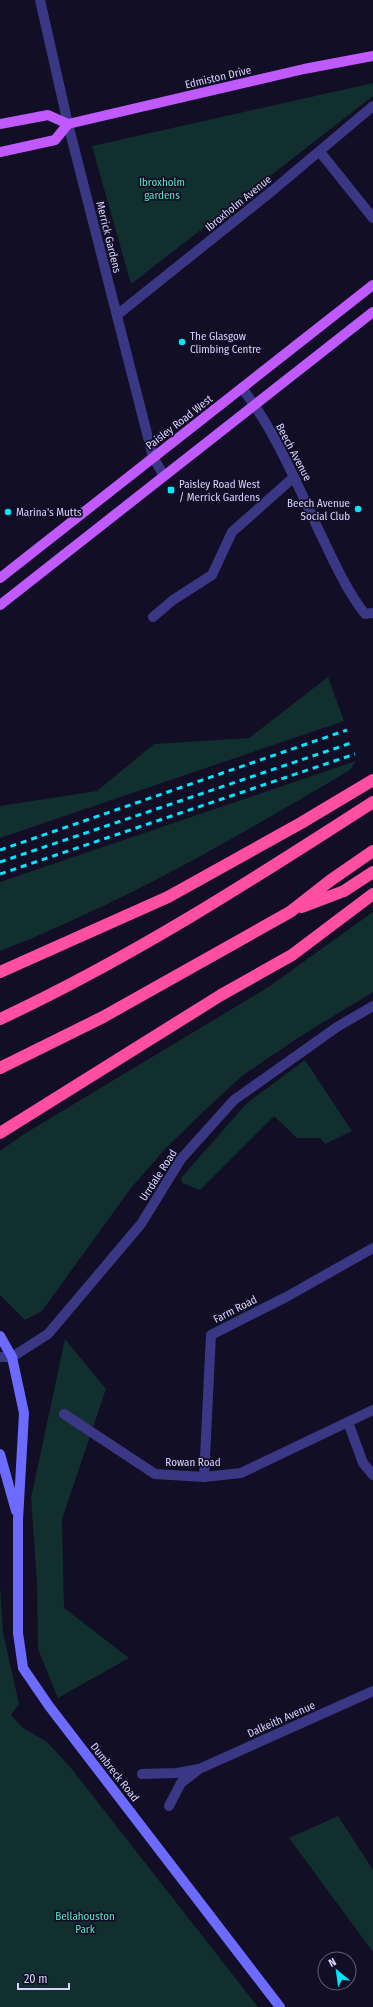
<svg xmlns="http://www.w3.org/2000/svg" width="373" height="2007" viewBox="0 0 373 2007" font-family="'Fira Sans Condensed',sans-serif">
  <style>
    .green { fill: #112f2e }
    .lines { fill: none; stroke-linecap: round; stroke-linejoin: round }
    .street { stroke: #3a3885; stroke-width: 10 }
    .secondary { stroke: #6c6aff; stroke-width: 10 }
    .primary { stroke: #c05aff; stroke-width: 10 }
    .highway { stroke: #ff4ea4; stroke-width: 12 }
    .rail { stroke: #00e7fe; stroke-width: 3; stroke-dasharray: 6 5; stroke-linecap: butt }
    .poi-dot { fill: #00e7fe; stroke: #120e25; stroke-width: 1.5 }
    .labels { text-anchor: middle; stroke-width: 3.5; stroke-linejoin: round; paint-order: stroke }
    .street-label { font-size: 11px; fill: #d7d3ff; stroke: #120e25 }
    .park-label { font-size: 11px; fill: #5ce2bf; stroke: #120e25 }
    .poi-label { font-size: 11px; fill: #d7d3ff; stroke: #120e25; text-anchor: start }
  </style>
  <rect width="100%" height="100%" fill="#120e25"/>
  <path class="green" d="M373,83v13l-242,188 -39,-138z
    M328,677l16,44 -344,117v-32l97,-15 57,-47 95,-6z
    M356,761l-6,9c-113,67 -227,133 -350,181v-69z
    M373,912v80l-69,42 -61,41 -39,36 -38,37 -35,40 -89,123 -17,9 -25,-25v-144l24,-17 243,-146z
    M305,1060l47,71 -27,13 -5,-6h-23l-23,-22 -74,74 -18,-7 -1,-5 66,-75z
    M65,1339l41,50 -44,130 2,89 65,50 -71,40 -20,-49 -1,-68 -6,-83z
    M0,1585l3,47 16,72 -8,11 12,13 24,14 24,26 187,239h-258z
    M338,1816l35,54v82l-84,-114z"/>
  <g class="lines">
    <path class="street" d="M40,0l28,124 85,333 11,19
      M320,152l53,66
      M117,315l155,-124 101,-85
      M242,388c34,44 56,99 80,149 13,27 25,54 43,77l8,-1
      M153,617l20,-17 39,-25 20,-43 62,-55
      M0,1357h12l36,-23 93,-110 40,-65 53,-59 103,-73 36,-21
      M64,1414l91,60 49,3 37,-4 132,-63
      M348,1422l15,41 10,12
      M204,1477l7,-142 77,-39 85,-48
      M199,1769l174,-78
      M142,1774l35,-1 22,-4 -18,14 -12,23"/>
    <path class="secondary" d="M0,1336l12,21 12,56 -6,107v113l5,35 26,38 231,301
      M0,1454l16,57"/>
    <path class="primary" d="M0,124l48,-9 20,9
      M0,152l55,-12 13,-16 236,-55 69,-13
      M0,578l373,-293
      M0,605l373,-293"/>
    <path class="highway" d="M302,907l42,-16 29,-19
      M0,972l168,-75 133,-74 72,-43
      M0,1019c131,-61 252,-139 373,-217
      M0,1068l103,-51 187,-105 41,-32 42,-29
      M0,1133l221,-138 71,-40 81,-61"/>
    <path class="rail" d="M0,850l347,-120
      M0,862l351,-119
      M0,874l355,-120"/>
  </g>
  <g class="poi-dot">
    <circle cx="182" cy="342" r="4"/>
    <rect x="167" y="486" width="8" height="8" rx="2"/>
    <circle cx="358" cy="509" r="4"/>
    <circle cx="8" cy="512" r="4"/>
  </g>
  <g class="labels">
    <g class="street-label">
      <text transform="translate(218 77) rotate(-13)" y="4">Edmiston Drive</text>
      <text transform="translate(238 203) rotate(-39)" y="4">Ibroxholm Avenue</text>
      <text transform="translate(109 237) rotate(76)" y="4">Merrick Gardens</text>
      <text transform="translate(179 422) rotate(-38)" y="4">Paisley Road West</text>
      <text transform="translate(294 452) rotate(62)" y="4">Beech Avenue</text>
      <text transform="translate(158 1175) rotate(-57)" y="4">Urrdale Road</text>
      <text transform="translate(235 1309) rotate(-27)" y="4">Farm Road</text>
      <text x="193" y="1466">Rowan Road</text>
      <text transform="translate(281 1719) rotate(-24)" y="4">Dalkeith Avenue</text>
      <text transform="translate(115 1772) rotate(52)" y="4">Dumbreck Road</text>
    </g>
    <g class="park-label">
      <text x="162" y="186">Ibroxholm<tspan x="162" dy="13">gardens</tspan></text>
      <text x="85" y="1920">Bellahouston<tspan x="85" dy="13">Park</tspan></text>
    </g>
    <g class="poi-label">
      <text x="190" y="340">The Glasgow<tspan x="190" dy="13">Climbing Centre</tspan></text>
      <text x="179" y="488">Paisley Road West<tspan x="179" dy="13">/ Merrick Gardens</tspan></text>
      <text x="350" y="507" text-anchor="end">Beech Avenue<tspan x="350" dy="13">Social Club</tspan></text>
      <text x="16" y="516">Marina's Mutts</text>
    </g>
  </g>
  <g transform="translate(337 1971) rotate(331)"><circle r="19" fill="#120e25" stroke="#615d7c"/>
  <path d="M0-3L7 15L0 10L-7 15Z" fill="#00e7fe"/>
  <text y="-6" font-size="11" font-weight="bold" text-anchor="middle" fill="#d7d3ff">N</text>
  </g>
  <path d="M18 1983v6h51v-6" fill="none" stroke="#d7d3ff" stroke-width="2"/>
  <text x="24" y="1983" font-size="12" fill="#d7d3ff" stroke="#120e25" stroke-width="3" paint-order="stroke">20 m</text>
</svg>
